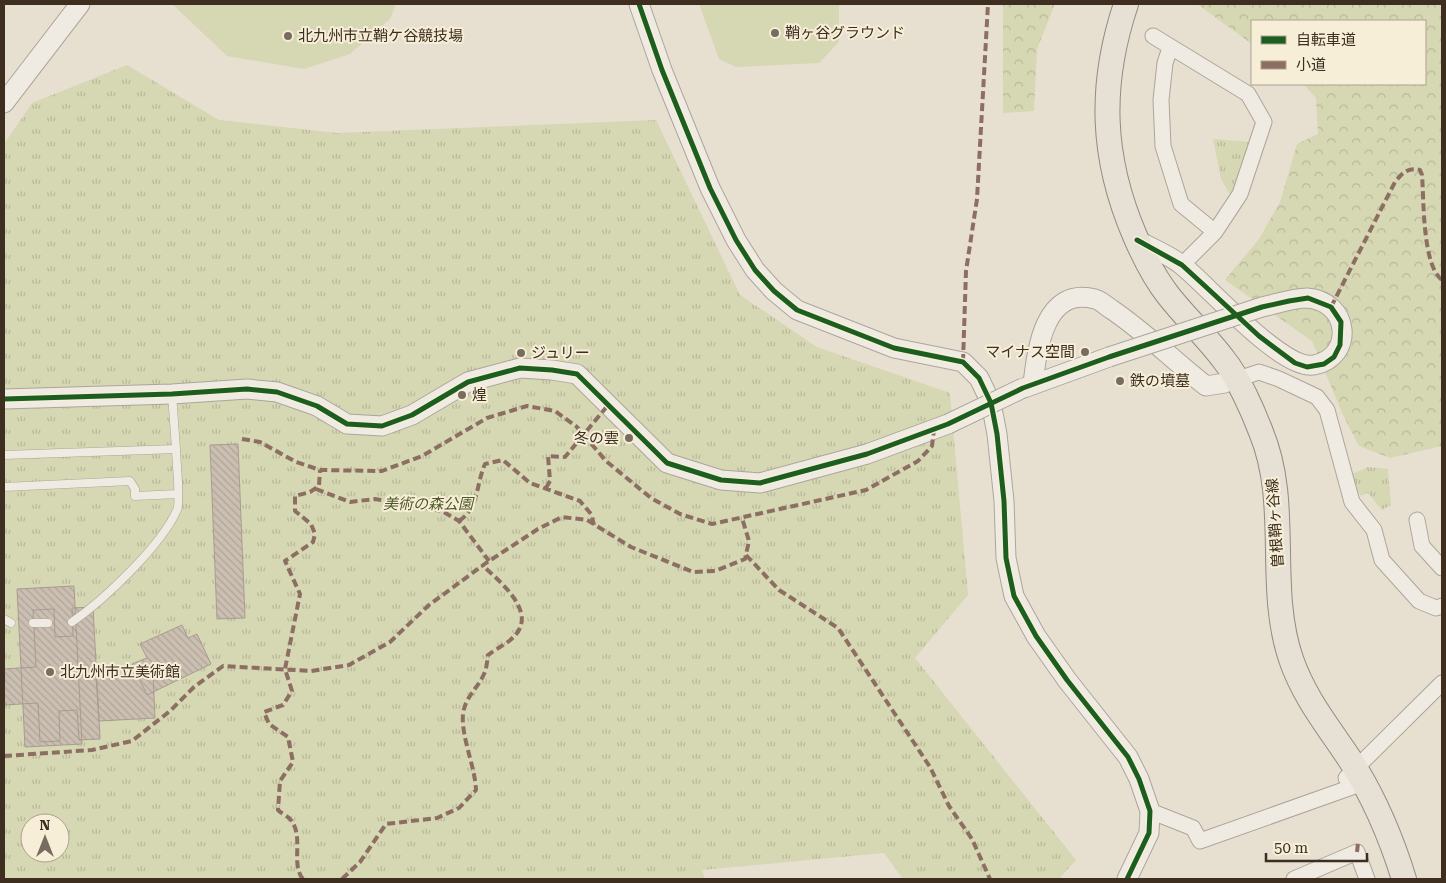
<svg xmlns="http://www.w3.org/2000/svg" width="1446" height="883" viewBox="0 0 1446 883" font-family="'Roboto Serif','Noto Sans JP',serif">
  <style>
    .forest { fill: url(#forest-crowns) }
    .park { fill: url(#park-tufts); fill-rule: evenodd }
    .garden { fill: #d6d7b3 }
    .building { fill: url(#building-back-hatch); stroke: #a89c90 }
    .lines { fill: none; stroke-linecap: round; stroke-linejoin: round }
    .service-casing { stroke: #ada599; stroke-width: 9 }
    .minor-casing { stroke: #ada599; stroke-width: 17 }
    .tertiary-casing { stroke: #ada599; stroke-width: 21 }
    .primary-casing { stroke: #928b80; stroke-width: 26 }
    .service { stroke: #efebe3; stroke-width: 8 }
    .minor { stroke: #efebe3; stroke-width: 15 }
    .tertiary { stroke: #efebe3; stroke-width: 19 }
    .primary { stroke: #e6e1d4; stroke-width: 24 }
    .tertiary-bridge-casing { stroke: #ada599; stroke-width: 21; stroke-linecap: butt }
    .tertiary-bridge { stroke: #efebe3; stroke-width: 19 }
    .quiet { stroke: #8d6e63; stroke-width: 4; stroke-dasharray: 8 4; stroke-linecap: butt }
    .cycleway-casing { stroke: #f7eed8; stroke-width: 8 }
    .cycleway { stroke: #1b5e20; stroke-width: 5 }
    .poi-dot { fill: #786c5e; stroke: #f7eed8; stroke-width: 2 }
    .labels { text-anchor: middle; stroke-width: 4; stroke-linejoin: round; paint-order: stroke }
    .poi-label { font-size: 15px; fill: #3d2e20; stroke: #f7eed8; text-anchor: start }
    .park-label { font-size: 15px; font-style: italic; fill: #4d5a26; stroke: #f7eed8 }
    .street-label { font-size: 15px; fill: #3d2e20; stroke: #f7eed8 }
  </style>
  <defs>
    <pattern id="forest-crowns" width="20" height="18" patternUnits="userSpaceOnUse" patternTransform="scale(1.25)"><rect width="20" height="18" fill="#d6d7b3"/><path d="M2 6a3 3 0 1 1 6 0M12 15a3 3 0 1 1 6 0" fill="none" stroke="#b9b99a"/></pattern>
    <pattern id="park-tufts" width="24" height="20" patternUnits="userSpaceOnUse" patternTransform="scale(1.25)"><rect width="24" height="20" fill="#d6d7b3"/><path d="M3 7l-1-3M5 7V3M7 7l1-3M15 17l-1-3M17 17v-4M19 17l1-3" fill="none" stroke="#b9b99a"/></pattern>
    <pattern id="building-back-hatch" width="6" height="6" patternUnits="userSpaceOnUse" patternTransform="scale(1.25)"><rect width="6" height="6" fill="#cbbfb2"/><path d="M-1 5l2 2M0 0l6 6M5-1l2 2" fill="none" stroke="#afa499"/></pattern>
  </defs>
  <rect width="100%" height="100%" fill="#e7e0d1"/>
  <path class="forest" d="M1003,4h52l-18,45 -3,62 -31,2z
    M1197,4h245v442l-52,12 -31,-12 -16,-31 -31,-74 -87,-61 34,-41 21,-37 17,-58 21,-10 -2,-36 -13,-14h122v-63h-173v23z"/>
  <path class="park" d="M127,65l92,55 118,13 319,-13 84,175 77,52 133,46 18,202 -53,63 161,202 -17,19h-156l-19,-26 -182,17 3,9h-701v-735l28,-41zM30,823h30v30h-30z
    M1213,139l38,3 -20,54 -10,-17z
    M1368,467l20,2 3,36 -9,5 -14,-17 -7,3 -5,-7h-2l-2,-15z"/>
  <path class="garden" d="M172,4h224l-6,15 -40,35 -46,15 -77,-13z
    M699,4h140v38l-20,21 -83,4 -17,-8z"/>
  <path class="building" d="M238,444l7,174 -28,1 -7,-174z
    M74,586l8,158 -57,3 -8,-158z
    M93,607l7,132 -21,1 -2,-30 -18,1 1,30 -20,1 -2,-39 -34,2v-36l32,-2 -3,-57 21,-1 1,28 18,-1 -1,-28z
    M182,625l6,13 9,-4 14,30 -64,31 -15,-31 15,-6 -7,-14z
    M153,673l2,45 -56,3 -3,-45z"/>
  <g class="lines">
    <defs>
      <path id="service" d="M4,455l172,-6 -4,-55
        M4,487l126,-6 5,8v7l43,-2
        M4,619l7,4
        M72,622c32,-22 89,-76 105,-112 4,-8 -1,-50 -1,-61
        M33,623h15"/>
      <path id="minor" d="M1153,36l95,58 16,28 -24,72 -25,38 -33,33
        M1170,48l-5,15 -4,37 2,46 18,58 34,28
        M1229,382l30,-10 20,7 38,18 10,13 25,92 22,28 8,30 37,41 17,7 6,-2
        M1417,520l5,26 20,22
        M1346,778l96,-95
        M1150,811l43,17 7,13 152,-54
        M1294,879l63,-27 10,27"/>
      <path id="tertiary" d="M639,4l23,66 48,118 26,52 19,30 19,21 23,19 97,38 69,14 16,16 12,25 6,31 7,67 2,57 8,38 22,40 31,44 61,77 11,22 11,32 -1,22 -22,46
        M4,103l76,-99
        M1137,240c14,8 33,15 46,26 26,21 100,105 131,99 41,-8 36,-64 -7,-67 -14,0 -31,6 -45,9
        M1033,384c4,-34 11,-98 62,-85 5,1 11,7 16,10 34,23 63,52 95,77l19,-3
        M1024,388l85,-31
        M4,399l168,-5 75,-5 30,3 40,14 30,18 35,2 30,-11 56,-33 52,-14 32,2 25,4 90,89 54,17 39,3 107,-29 81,-30"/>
      <path id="primary" d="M1126,4c-27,81 -25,153 9,232 9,21 19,41 33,59 17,22 39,42 56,65 14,17 29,51 37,72 30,72 5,154 30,227 13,38 36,66 58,99 24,37 42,79 55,121"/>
    </defs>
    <use href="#service" class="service-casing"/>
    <use href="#minor" class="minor-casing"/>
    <use href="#tertiary" class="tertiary-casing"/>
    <use href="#primary" class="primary-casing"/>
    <use href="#service" class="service"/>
    <use href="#minor" class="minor"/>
    <use href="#tertiary" class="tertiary"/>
    <use href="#primary" class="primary"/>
    <defs>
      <path id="tertiary-bridge" d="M1109,357l153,-50
        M948,424l75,-36"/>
    </defs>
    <use href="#tertiary-bridge" class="tertiary-bridge-casing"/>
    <use href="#tertiary-bridge" class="tertiary-bridge"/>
    <path class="quiet" d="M1331,307l64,-125c7,-9 13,-15 25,-12l2,5c2,24 0,90 20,105
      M963,362l3,-91 11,-72 11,-195
      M242,439l18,3 36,20 24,8 62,1 40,-15 65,-38 40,-12 28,5 22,16 29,34 45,37 29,16 32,10 154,-34 52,-29 14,-15 2,-17
      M546,488l4,-7 -2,-25 17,1 44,-53
      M316,489l34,13 25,-3 67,12 17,10 30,40
      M459,521c20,-13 17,-37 26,-57l18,-4 27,23 50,18 11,13 3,11
      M746,555l33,35 59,38 92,139 19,39 23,33 18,40
      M4,756l88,-6 40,-9 38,-30 24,-24 29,-21 88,5 38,-6 41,-23 39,-37 57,-42 52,-34 24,-12 25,3 44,27 62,25 22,-1 30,-12 4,-18 -7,-23
      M1357,852l1,-9
      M303,879c-13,-15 2,-43 -13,-60 -3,-3 -9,-6 -12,-9l2,-29 13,-19 -5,-25 -19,-13 -5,-12 19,-7 9,-14 -7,-22 15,-75 -15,-33 28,-19 2,-8 -4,-10 -16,-13v-15l15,-4 9,-6 1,-16
      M342,879l18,-17 26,-38 51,-6 22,-10 17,-18c-1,-24 -15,-53 -13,-76 2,-17 15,-26 21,-40 3,-6 3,-13 4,-19 9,-7 23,-13 29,-22 18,-24 -19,-53 -35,-68"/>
    <defs>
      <path id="cycleway" d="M639,4l23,66 48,118 26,52 19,30 19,21 23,19 97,38 69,14 16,16 12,25 6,31 7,67 2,57 8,38 22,40 31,44 61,77 11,22 11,32 -1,22 -22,46
        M4,399l168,-5 75,-5 30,3 40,14 30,18 35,2 30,-11 56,-33 52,-14 32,2 25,4 90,89 54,17 39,3 107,-29 81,-30 75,-36 86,-31 153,-50 27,-6 19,-3 23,9 10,15 -1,23 -6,12 -10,7 -17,3 -12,-4 -36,-27 -53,-49 -24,-22 -45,-25"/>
    </defs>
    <use href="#cycleway" class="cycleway-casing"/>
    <use href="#cycleway" class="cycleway"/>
  </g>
  <g class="poi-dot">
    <circle cx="775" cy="33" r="5"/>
    <circle cx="288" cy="36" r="5"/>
    <circle cx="1085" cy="352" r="5"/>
    <circle cx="521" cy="353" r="5"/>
    <circle cx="1120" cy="381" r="5"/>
    <circle cx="462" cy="395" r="5"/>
    <circle cx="629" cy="438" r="5"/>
    <circle cx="50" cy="672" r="5"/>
  </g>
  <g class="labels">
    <g class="poi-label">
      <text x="785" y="38">鞘ヶ谷グラウンド</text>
      <text x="298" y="41">北九州市立鞘ケ谷競技場</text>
      <text x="1075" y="357" text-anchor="end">マイナス空間</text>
      <text x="531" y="358">ジュリー</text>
      <text x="1130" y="386">鉄の墳墓</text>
      <text x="472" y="400">煌</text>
      <text x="619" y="443" text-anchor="end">冬の雲</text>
      <text x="60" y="677">北九州市立美術館</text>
    </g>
    <g class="park-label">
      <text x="428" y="509">美術の森公園</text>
    </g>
    <g class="street-label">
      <text transform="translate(1275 523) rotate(-94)" y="5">曽根鞘ヶ谷線</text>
    </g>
  </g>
  <rect width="1446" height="883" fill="none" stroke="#3d2e20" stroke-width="10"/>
  <rect x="1251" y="20" width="175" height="65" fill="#f7eed8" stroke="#ada18e"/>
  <rect x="1261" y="36" width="25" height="8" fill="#1b5e20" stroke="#ada18e"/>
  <text x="1296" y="45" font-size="15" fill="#3d2e20">自転車道</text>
  <rect x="1261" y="61" width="25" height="8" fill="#8d6e63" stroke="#ada18e"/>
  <text x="1296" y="70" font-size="15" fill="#3d2e20">小道</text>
  <g transform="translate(45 838)"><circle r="24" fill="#f7eed8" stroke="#ada18e"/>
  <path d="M0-4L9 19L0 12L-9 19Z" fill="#786c5e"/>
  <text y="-8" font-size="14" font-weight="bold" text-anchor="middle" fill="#3d2e20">N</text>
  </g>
  <path d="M1266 853v8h101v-8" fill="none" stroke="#3d2e20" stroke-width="2.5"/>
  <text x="1274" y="853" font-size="15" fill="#3d2e20" stroke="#f7eed8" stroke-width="4" paint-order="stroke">50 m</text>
</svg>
